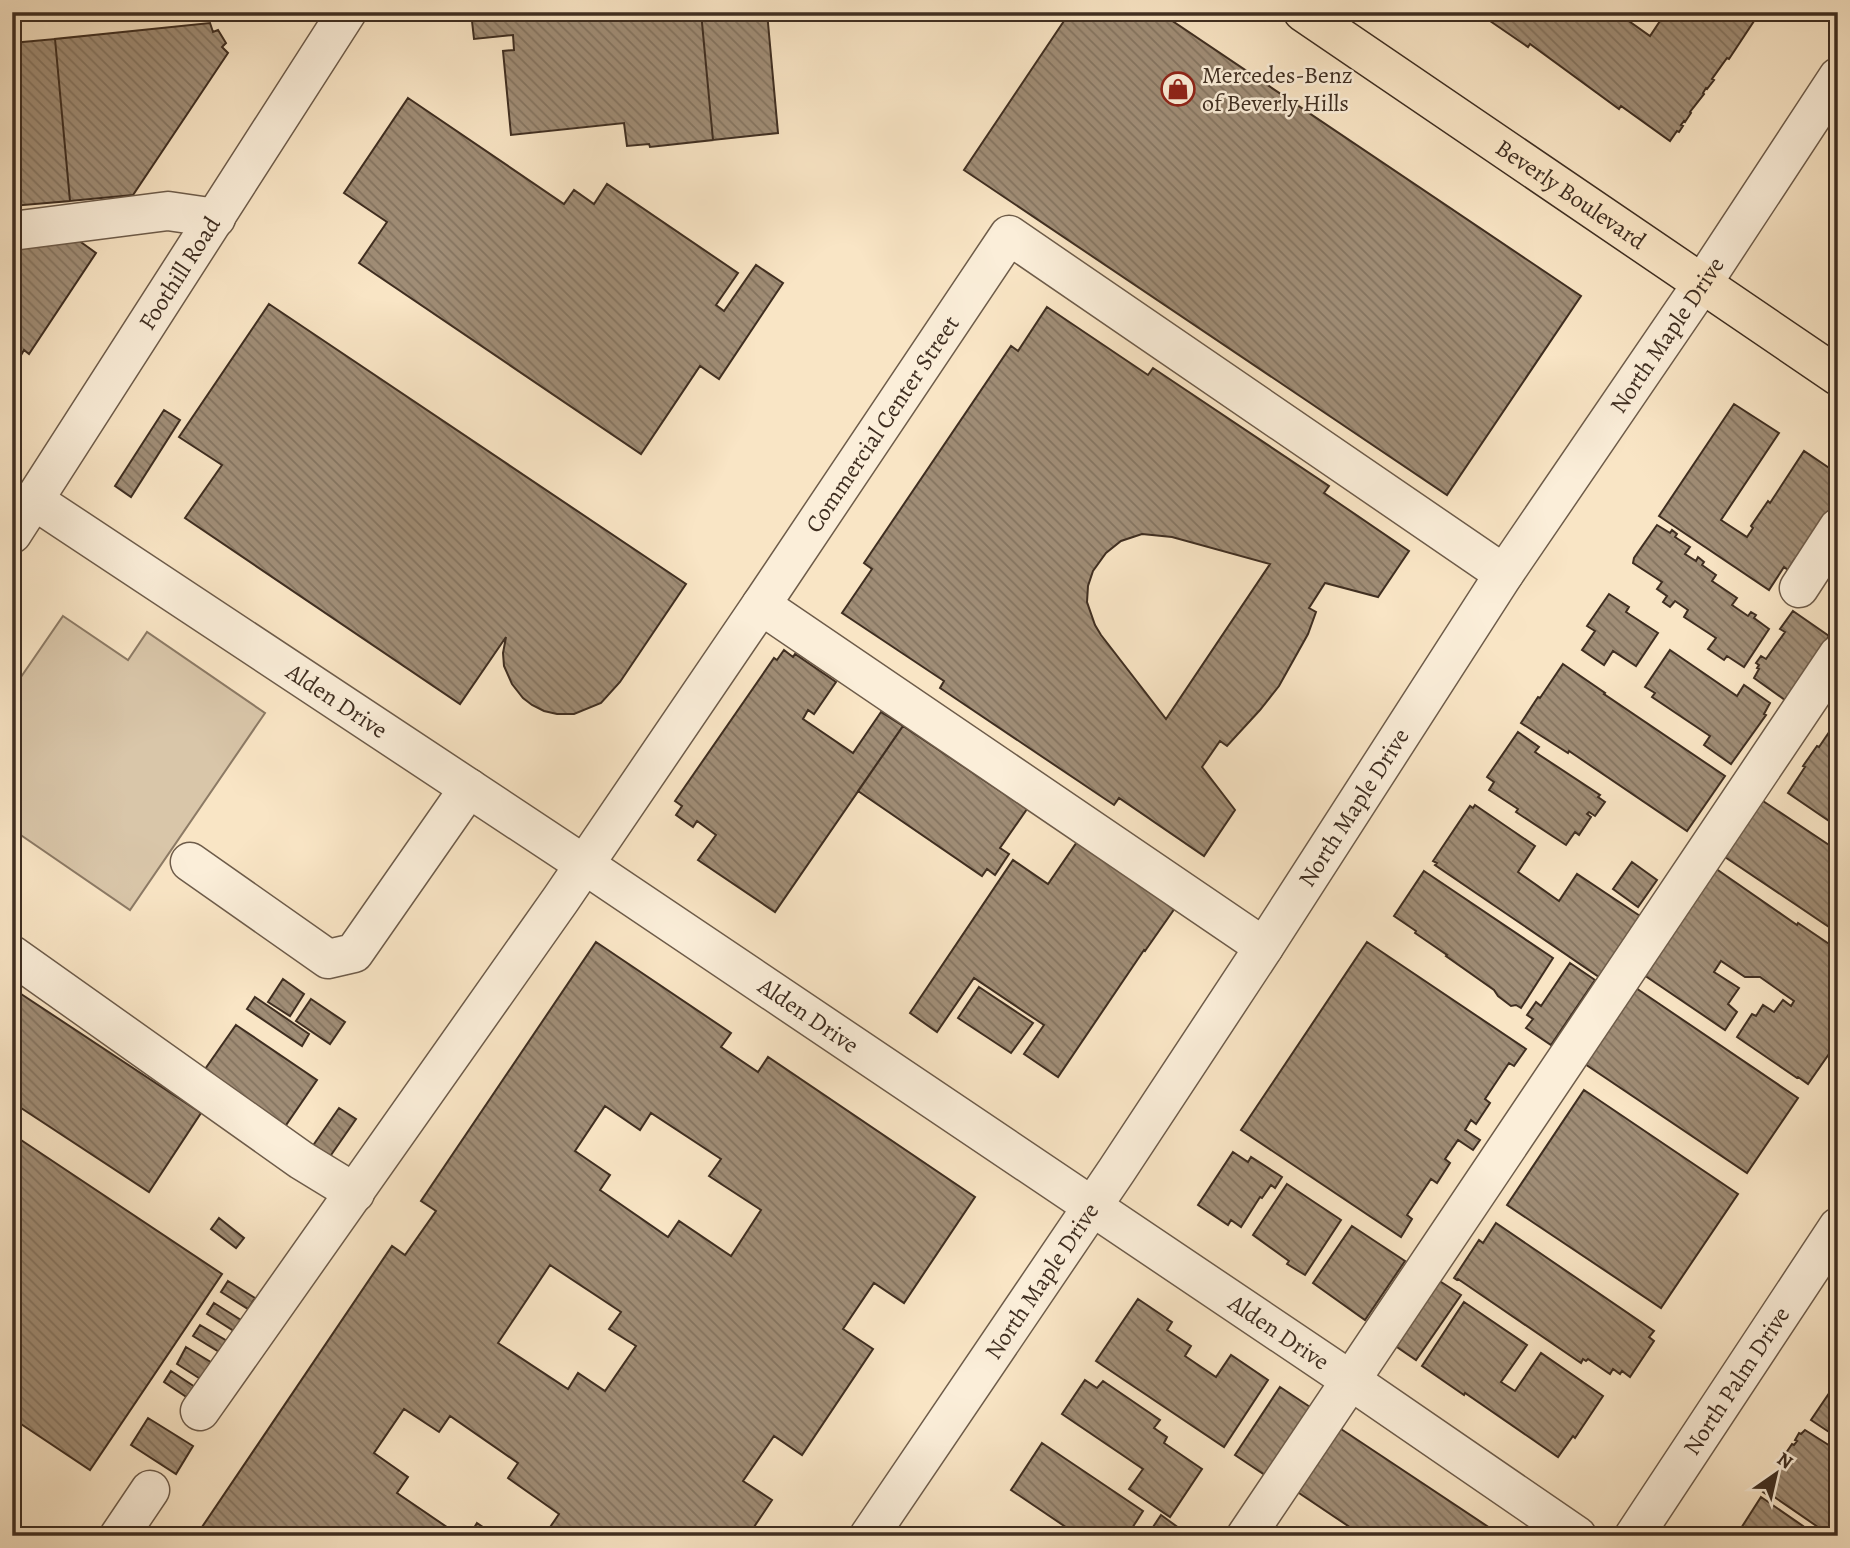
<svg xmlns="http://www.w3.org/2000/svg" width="1850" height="1548" viewBox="0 0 1850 1548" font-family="Alegreya,serif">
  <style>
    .green { fill: #d9c6a9; stroke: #8c7a65; stroke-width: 2 }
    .building { fill: url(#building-back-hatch); stroke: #3f2e21; stroke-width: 2; fill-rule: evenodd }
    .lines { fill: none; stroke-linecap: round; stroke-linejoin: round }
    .minor-casing { stroke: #6e5c4a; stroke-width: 41 }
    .major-casing { stroke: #3f2e21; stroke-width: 41 }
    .minor { stroke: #fbeed9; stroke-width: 38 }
    .major { stroke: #f9e5c5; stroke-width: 38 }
    .labels { text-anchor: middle; stroke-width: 5; stroke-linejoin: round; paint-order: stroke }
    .poi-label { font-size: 24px; fill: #3f2e21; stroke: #fbeed9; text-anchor: start }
    .street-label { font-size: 24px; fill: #3f2e21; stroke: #fbeed9 }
  </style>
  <defs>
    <pattern id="building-back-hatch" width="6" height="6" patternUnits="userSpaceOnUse" patternTransform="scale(1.75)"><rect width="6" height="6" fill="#a08d76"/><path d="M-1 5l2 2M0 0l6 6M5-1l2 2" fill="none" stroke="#847460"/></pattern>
  </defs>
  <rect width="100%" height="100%" fill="#f9e5c5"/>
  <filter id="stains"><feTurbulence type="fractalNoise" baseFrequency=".00286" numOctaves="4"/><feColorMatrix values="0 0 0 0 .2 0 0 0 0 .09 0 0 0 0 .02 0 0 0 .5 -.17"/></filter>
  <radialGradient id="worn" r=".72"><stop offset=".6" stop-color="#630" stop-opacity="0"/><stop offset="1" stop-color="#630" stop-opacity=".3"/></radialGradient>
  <path class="green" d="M63,616l65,44 19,-28 118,81 -135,197 -118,-81v-139z"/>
  <path class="building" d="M471,12h230l12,128 -63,7 -1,-3 -22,2 -3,-23 -113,12 -8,-84 11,-1 -1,-15 -39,4z
    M701,12h66l11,121 -65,7z
    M1070,12h89l422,284 -134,199 -483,-325z
    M1481,12h135l34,24 16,-24h94l-31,47 -2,-1 -15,21 2,1 -7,9 -1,-1 -3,5 1,1 -14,18 1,1 -6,9 -1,-1 -3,4 2,1 -4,6 -2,-1 -7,10 -49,-35 -2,3 -89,-65 -2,3 -38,-26 1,-2z
    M210,23l3,9 5,-2 8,13 -4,4 6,6 -95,142 -63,6 -15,-162z
    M55,39l15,162 -58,5v-163z
    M408,98l156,106 10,-14 20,14 13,-20 131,89 -22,32 8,6 32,-46 27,18 -64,96 -19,-13 -59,88 -282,-191 28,-41 -43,-29z
    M71,235l25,18 -67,101 -5,-4 -8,14 -4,-2v-121z
    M269,304l417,280 -66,98 -19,21 -27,11h-17l-13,-3 -12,-6 -9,-7 -11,-14 -8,-18 -1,-13 3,-16 -46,67 -275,-186 37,-53 -43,-28z
    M1047,307l101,68 5,-7 176,118 -5,7 85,58 -31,46 -53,-14 -16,25 7,4 -8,22 -29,52 -19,24 -33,36 -7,-5 -18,26 33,43 -31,46 -85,-58 -5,7 -174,-117 4,-7 -102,-68 30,-44 -8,-6 147,-217 7,5zM1142,534l30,3 98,27 -104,155 -65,-84 -6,-10 -8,-23 1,-16 5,-15 13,-18 15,-12z
    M1734,404l45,29 -58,87 26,17 6,-9 -2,-2 17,-25 2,2 34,-52 34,23v23l-43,64 -1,-1 -6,10 -4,-3 -15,23 -110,-74z
    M164,410l16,10 -49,77 -16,-11z
    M1657,525l13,8 2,-3 5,4 -2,3 15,10 -5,7 11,7 2,-4 6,5 -2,3 14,10 -4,6 25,17 -5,7 16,11 3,-4 5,3 -2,3 15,11 -25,38 -17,-11 -3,4 -16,-11 8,-11 -32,-21 4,-7 -13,-9 -5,6 -7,-5 4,-6 -10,-7 5,-7 -29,-19 1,-5z
    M1838,557v23l-11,-7z
    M1609,594l20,13 -3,5 32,21 -22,33 -23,-15 -9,14 -22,-15 13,-19 -8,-5z
    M1793,611l36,25 -44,64 -31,-22 5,-9 -2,-1 2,-3 -3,-2 5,-7 5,3 19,-27 -5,-3z
    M784,650l9,7 2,-3 41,28 -22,32 -6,-4 -5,9 50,34 28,-41 22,14 -128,186 -77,-52 18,-25 -19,-14 -4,6 -17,-12 6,-9 -7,-5 99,-143 3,2z
    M1670,650l67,46 7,-11 26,18 -6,11 2,1 -35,49 -27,-19 6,-9 -58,-39 3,-4 -10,-6z
    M1563,664l42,29 -1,1 121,82 -38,55 -118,-80 -1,2 -47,-30 17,-26 2,1z
    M1838,719v108l-50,-34 17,-26 -2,-1 14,-20 2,1z
    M903,726l124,83 -27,39 9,6 -14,21 -8,-6 -5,7 -124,-85z
    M1518,732l21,15 -4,5 65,43 -2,2 7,5 -10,14 -6,-4 -2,2 4,3 -12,18 -4,-3 -9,13 -50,-33 2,-3 -29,-19 5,-8 -7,-5z
    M1757,797l81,54v82l-119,-80z
    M1475,805l60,41 -17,26 41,29 18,-27 63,42 -41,61 -164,-112 2,-2 -4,-2 37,-55 3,2z
    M1077,842l98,66 -30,43 -1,-1 -86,127 -34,-23 20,-29 -70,-47 -37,54 -27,-19 103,-153 35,24z
    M1632,862l25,18 -19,27 -25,-18z
    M1712,866l85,59 1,-2 40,27v91l-30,43 -10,-7 -1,1 -60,-41 15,-23 4,2 7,-11 11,7 9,-12 8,6 3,-5 -34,-24h-15l-24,-16 -7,11 25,16 -11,16 9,8 -12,18 -84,-57z
    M1424,871l129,87 -32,50 -5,-3 -5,1 -13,-10 -4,-6 -48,-34 1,-1 -32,-22 1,-2 -22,-15z
    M596,942l135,91 -10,14 37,25 10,-15 207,140 -71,106 -30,-20 -31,46 30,20 -71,106 -28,-19 -31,45 29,19 -24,36h-204l15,-22 -51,-36 10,-15 -68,-47 -11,16 -35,-23 -30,44 34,24 -11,16 63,43h-245l-13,-9 190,-281 13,9 31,-44 -15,-10zM605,1106l35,24 11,-17 70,46 -12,17 52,34 -30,46 -52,-35 -11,16 -68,-47 10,-15 -35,-24zM550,1265l71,47 -12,17 27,17 -31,45 -27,-18 -10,16 -70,-46z
    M1367,942l159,107 -12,17 -5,-3 -24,36 5,4 -14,21 -5,-4 -6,10 15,10 -7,10 -15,-10 -13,19 5,4 -13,20 -6,-4 -24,36 5,4 -11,18 -160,-107z
    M1570,963l25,17 -44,65 -25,-17 7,-9 -6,-4 9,-13 5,4z
    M283,979l21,15 -14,22 -22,-14z
    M1630,984l168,114 -51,75 -168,-113z
    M979,987l54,36 -22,30 -53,-35z
    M12,988l189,125 -52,79 -137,-90z
    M255,997l54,37 -7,12 -55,-37z
    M311,999l34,23 -15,22 -34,-23z
    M236,1025l81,55 -33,48 -81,-56z
    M1584,1090l154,104 -77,114 -154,-103z
    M339,1108l17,11 -27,39 -17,-11z
    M12,1134l210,140 -132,196 -78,-52z
    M1233,1152l15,10 3,-5 31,20 -7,11 -4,-3 -9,13 -2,-1 -19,30 -10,-7 -3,5 -30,-20z
    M1287,1184l54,36 -36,55 -18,-11 2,-3 -36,-26z
    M219,1218l25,20 -8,10 -25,-19z
    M1496,1223l158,108 -5,6 5,4 -24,36 -8,-6 -2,3 -7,-5 -3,5 -22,-15 -2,2 -3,-2 -2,4 -123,-84 -1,1 -3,-2 25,-38 4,3z
    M1352,1226l53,35 -40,59 -52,-37z
    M1435,1278l26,17 -45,65 -25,-17z
    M228,1281l27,17 -7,11 -27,-17z
    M1138,1299l34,23 -5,8 24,16 -6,10 31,21 15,-22 37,25 -44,67 -128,-86z
    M1464,1302l63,43 -26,37 14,9 26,-38 62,43 -28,42 -2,-2 -15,21 -93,-64 -1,2 -42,-29z
    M214,1303l27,17 -7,11 -27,-17z
    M200,1325l27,16 -6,12 -28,-17z
    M186,1347l28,17 -12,16 -25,-16z
    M171,1371l27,18 -7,11 -27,-18z
    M1085,1380l12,8 6,-7 57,39 -6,8 13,9 -3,6 38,26 -32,48 -41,-28 14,-20 -81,-55z
    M1838,1380v58l-27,-18z
    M1280,1387l33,22 -45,68 -33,-22z
    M148,1418l45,28 -17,28 -45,-29z
    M1338,1427l164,109h-139l-67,-45z
    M1805,1430l33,21v11l-6,9 5,4 -2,3 3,2v56h-7l-61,-42 -1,2 -6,-4 7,-10 -3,-1 5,-7 2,2 13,-19 -3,-1 8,-12 2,1 3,-4 -2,-1 4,-7 2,1z
    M1042,1443l101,68 -16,25h-48l-68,-46z
    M1761,1497l42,29 -3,4 7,6h-71z
    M1161,1515l29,21h-43z
    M477,1523l19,13h-27z"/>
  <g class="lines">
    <defs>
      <g id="minor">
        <path d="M12,231l156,-20 48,7"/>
        <path id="s1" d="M35,501l550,364 765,515 227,156"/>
        <path id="s2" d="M12,534l335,-522"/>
        <path d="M1799,588l39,-60"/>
        <path d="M190,862l138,97 26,-6 115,-165"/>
        <path id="s3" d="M1264,947l-503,-342 248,-370 495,339"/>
        <path d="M12,955l289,205 54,33"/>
        <path d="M200,1411l361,-512 200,-294"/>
        <path d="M119,1536l31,-46"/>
        <path id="s4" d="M869,1536l248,-366 147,-223 240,-373 198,-290 136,-207"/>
        <path d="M1246,1536l592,-881"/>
        <path id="s5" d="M1634,1536l204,-309"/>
      </g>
      <g id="major">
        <path id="s6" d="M1303,12l535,364"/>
      </g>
    </defs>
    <use href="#minor" class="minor-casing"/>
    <use href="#major" class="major-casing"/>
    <use href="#minor" class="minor"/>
    <use href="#major" class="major"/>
  </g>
  <defs>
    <symbol id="shop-ring" viewBox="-11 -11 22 22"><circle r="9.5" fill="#fbeed9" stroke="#8f2418" stroke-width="1.5"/><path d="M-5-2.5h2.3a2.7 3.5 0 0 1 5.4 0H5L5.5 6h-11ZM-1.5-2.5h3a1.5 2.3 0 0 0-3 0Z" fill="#8f2418"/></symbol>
  </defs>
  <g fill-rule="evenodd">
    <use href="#shop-ring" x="1159" y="70" width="38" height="38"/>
  </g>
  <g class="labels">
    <g class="poi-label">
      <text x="1202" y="83">Mercedes-Benz<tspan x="1202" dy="28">of Beverly Hills</tspan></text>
    </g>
    <g class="street-label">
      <text dy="8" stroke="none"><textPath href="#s6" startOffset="324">Beverly Boulevard</textPath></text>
      <text dy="8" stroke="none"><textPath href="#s2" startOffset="310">Foothill Road</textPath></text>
      <text dy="8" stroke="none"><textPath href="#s4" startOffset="1442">North Maple Drive</textPath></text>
      <text dy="8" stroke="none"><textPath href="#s3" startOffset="826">Commercial Center Street</textPath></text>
      <text dy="8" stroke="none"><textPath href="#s1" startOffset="362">Alden Drive</textPath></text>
      <text dy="8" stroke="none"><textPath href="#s4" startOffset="875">North Maple Drive</textPath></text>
      <text dy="8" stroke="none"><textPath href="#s1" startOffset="929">Alden Drive</textPath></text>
      <text dy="8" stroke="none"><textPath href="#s4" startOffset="308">North Maple Drive</textPath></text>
      <text dy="8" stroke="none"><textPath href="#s1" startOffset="1496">Alden Drive</textPath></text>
      <text dy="8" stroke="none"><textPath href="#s5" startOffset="186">North Palm Drive</textPath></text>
    </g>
  </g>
  <rect width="1850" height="1548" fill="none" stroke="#f9e5c5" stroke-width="42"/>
  <rect x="14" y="14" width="1822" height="1520" fill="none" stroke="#3f2e21" stroke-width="3.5"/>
  <rect x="21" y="21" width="1808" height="1506" fill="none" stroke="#3f2e21" stroke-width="2"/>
  <g transform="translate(1776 1474) rotate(34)" stroke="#fbeed9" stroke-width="5" paint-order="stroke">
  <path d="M0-5L12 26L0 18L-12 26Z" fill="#3f2e21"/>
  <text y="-10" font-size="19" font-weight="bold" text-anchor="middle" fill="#3f2e21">N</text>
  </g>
  <rect width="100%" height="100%" filter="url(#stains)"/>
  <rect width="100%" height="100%" fill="url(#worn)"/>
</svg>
